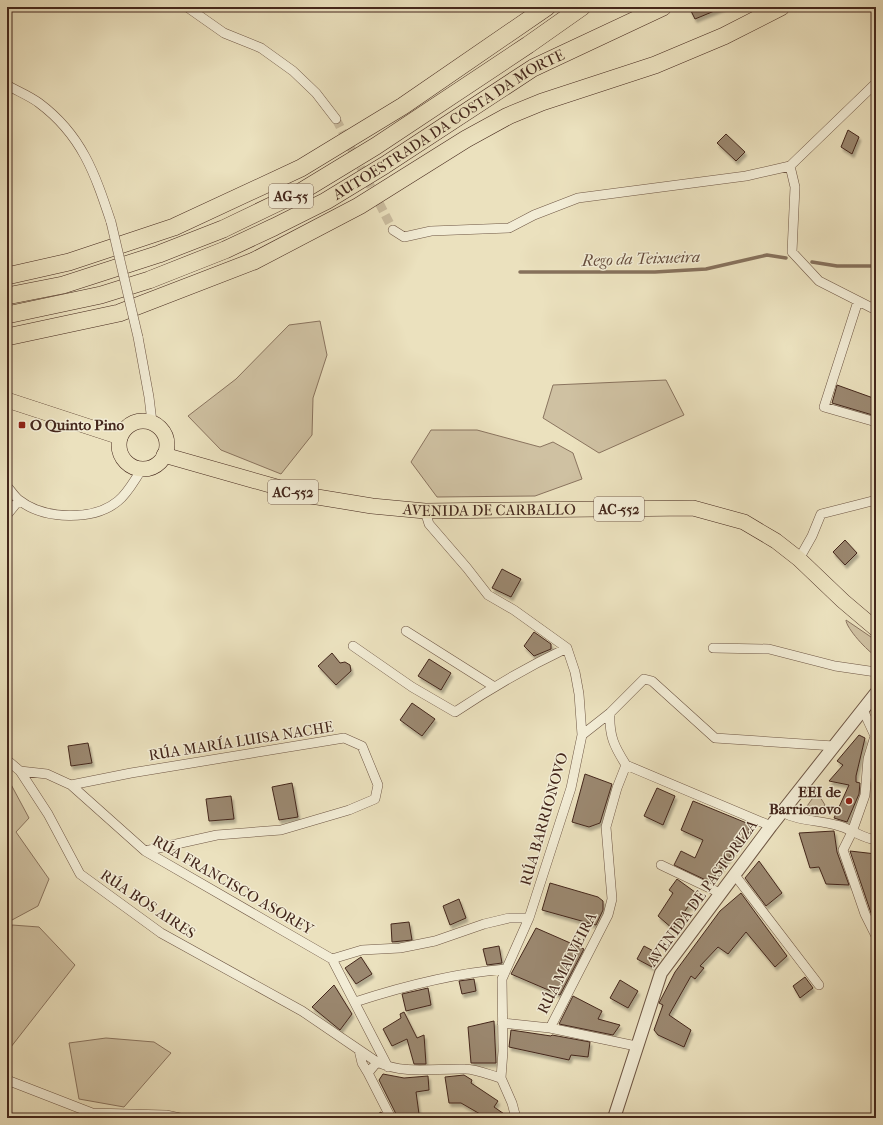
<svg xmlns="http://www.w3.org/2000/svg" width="883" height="1125" viewBox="0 0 883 1125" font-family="'IM FELL French Canon',serif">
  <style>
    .green { fill: #cfc1a2; stroke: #8a745f }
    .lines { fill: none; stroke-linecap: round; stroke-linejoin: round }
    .stream { stroke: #86715c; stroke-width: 3.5 }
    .building { fill: #9b8870; stroke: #44271c; filter: url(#shadow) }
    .minor-tunnel { stroke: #cabc9e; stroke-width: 9; stroke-dasharray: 9 4.5; stroke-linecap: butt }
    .minor-casing { stroke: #6e5644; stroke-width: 10 }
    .tertiary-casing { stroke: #6e5644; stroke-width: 14 }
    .primary-casing { stroke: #44271c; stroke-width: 16 }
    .motorway-casing { stroke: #44271c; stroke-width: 18 }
    .minor { stroke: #f2ecd5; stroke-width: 9 }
    .tertiary { stroke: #f2ecd5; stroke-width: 12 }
    .primary { stroke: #ebe1be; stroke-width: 15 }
    .motorway { stroke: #ebe1be; stroke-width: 17 }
    .minor-bridge-casing { stroke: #6e5644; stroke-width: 10; stroke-linecap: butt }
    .minor-bridge { stroke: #f2ecd5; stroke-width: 9 }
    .poi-dot { fill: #8f2418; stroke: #f2ecd5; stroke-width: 1.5 }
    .labels { text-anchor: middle; stroke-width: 3; stroke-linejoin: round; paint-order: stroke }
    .shield { fill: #f2ecd5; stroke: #786254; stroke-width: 1 }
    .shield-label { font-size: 14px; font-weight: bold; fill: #44271c }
    .street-label { font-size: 15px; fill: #44271c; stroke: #f2ecd5 }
    .poi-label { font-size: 15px; font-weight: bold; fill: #44271c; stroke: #f2ecd5; text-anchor: start }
    .water-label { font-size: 16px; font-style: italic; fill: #654c3c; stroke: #f2ecd5 }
  </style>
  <defs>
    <filter id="shadow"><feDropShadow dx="2" dy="3.5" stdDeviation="1" flood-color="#0004"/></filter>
  </defs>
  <rect width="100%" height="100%" fill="#ebe1be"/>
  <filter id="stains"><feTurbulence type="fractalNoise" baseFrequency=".005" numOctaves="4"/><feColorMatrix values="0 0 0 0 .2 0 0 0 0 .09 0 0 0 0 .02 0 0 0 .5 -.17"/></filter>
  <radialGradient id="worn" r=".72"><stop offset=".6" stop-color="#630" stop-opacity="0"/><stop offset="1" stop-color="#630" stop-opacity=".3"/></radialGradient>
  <path class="green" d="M320,321l7,34 -14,43 -1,37 -31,39 -60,-24 -33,-34 48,-37 53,-54z
    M666,380l18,35 -85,38 -56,-35 10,-33z
    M431,430h46l63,17 13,-5 20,11 9,26 -47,17 -98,1 -26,-35z
    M846,620l25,17 5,6v13c-8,-4 -30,-28 -30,-36z
    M7,777l22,41 -13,14 33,47 -11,27 -26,14 -5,-7z
    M817,792l8,13 -4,3 1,5 -4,2 -12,-2 -1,-4z
    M12,925l27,2 36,38 -68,87v-109l3,-3z
    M106,1038l48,4 17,11 -47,54 -45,-8 -10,-56z"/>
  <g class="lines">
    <path class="stream" d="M812,262l25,4h39
      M520,272h135l51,-3 61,-14 19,3"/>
  </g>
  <path class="building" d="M689,7h35l-29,12z
    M848,130l11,7 -7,17 -11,-7z
    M726,134l19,18 -9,9 -19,-18z
    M837,385l39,14v17l-44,-13z
    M845,540l12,13 -12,12 -12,-13z
    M502,569l19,10 -10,18 -19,-9z
    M534,632l17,12v5l-17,7 -10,-10z
    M332,653l8,10 5,-1 5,3 1,6 -15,14 -18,-19z
    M429,659l22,14 -10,17 -23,-14z
    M412,703l23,16 -13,17 -22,-16z
    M859,735l6,3 -9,38v6l4,1 -1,11 -12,28 -13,-4 15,-33 -20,-4 14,-16 -6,-4z
    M88,743l4,20 -21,3 -3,-20z
    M585,774l27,10 -12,39 -11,4 -17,-5z
    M292,783l6,34 -19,3 -7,-33z
    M657,788l18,8 -12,29 -19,-9z
    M231,796l3,23 -25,2 -3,-22z
    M693,801l56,23v8l-39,50 -36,-17 7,-14 14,7 8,-18 -22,-10z
    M834,831l3,21 12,33 -23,-1 -7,-17 -9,1 -11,-35z
    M850,851l26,3v68l-5,-9z
    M759,861l23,32 -16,13 -21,-28z
    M677,879l22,16 -9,12 -1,-2 -16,24 -15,-13 15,-23 -4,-3z
    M550,883l48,14 5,4v9l-7,15 -54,-15z
    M741,893l46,63 -12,11 -29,-35 -18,22 -10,-7 -18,19 4,2 -9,11 -4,-3 -22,39 22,15 -7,17 -26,-12 -4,-5 9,-25 -4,-2 16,-31 45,-61z
    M459,899l7,19 -16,7 -7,-19z
    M409,922l3,18 -20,2 -1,-18z
    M536,928l48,21 -24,46 -49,-21z
    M499,946l3,17 -15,2 -4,-16z
    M644,946l15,8 -7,13 -15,-8z
    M361,957l11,17 -16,10 -11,-16z
    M805,977l8,11 -13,10 -7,-12z
    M474,979l2,12 -14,3 -3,-13z
    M620,980l18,11 -10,17 -18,-10z
    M334,985l18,29 -12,16 -28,-23z
    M428,988l3,17 -25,6 -4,-17z
    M573,996l29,15 -4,8 22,6 -7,10 -54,-11z
    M404,1012l13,26 7,-3 2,29h-12l-7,-25 -15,7 -9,-17 18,-11 -1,-4z
    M494,1021l2,42h-25l-3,-36z
    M511,1030l40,6 1,-1 38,7 -2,15 -17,-2 -2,5 -60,-13z
    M383,1074l21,4 24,-2 1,14 -13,2 3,22 -22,2 -18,-36z
    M464,1075l8,5 -1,3 27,18 -4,6 16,11h-23l-26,-15h-12l-4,-26z
    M381,1112l3,6h-13z"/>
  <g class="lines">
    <path class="minor-tunnel" d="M336,119l57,111"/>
    <defs>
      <path id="minor" d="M187,7l37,26 37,15 32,23 23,22 20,26
        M7,85c10,6 23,11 32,18 43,32 56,71 72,119
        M790,166l5,21 -3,65 27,29 57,29
        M393,230l11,7 27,-6 78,-3 25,-13 44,-17 168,-22 44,-10 86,-83
        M858,301l-34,106 52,15
        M138,337l11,60 3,25
        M7,486c4,5 8,11 12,14 25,20 75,21 99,1 10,-8 17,-22 24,-32
        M425,511l4,13 38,44 21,27 26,15 53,38 8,24 4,22 3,41 -11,53 -42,130 -27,61 1,72 -2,27 11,25 4,15
        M7,515l12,-15
        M799,559l13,-23 9,-22 55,-14
        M406,631l87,55
        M353,646l59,41 43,25c36,-24 72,-45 112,-64
        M713,648l56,1 66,17 41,6
        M863,710l12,26 -7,23 -3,36 -13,37 -9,18 22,64 11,22
        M610,713c-1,23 4,33 16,52l145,61
        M582,735l28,-22 34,-34 8,2 63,57 119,8
        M7,760l13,11 28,43 32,60 81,59 141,78 75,51c28,13 58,6 88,7 11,0 25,6 36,9
        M20,771l27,3 24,11 74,66 187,108 56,108
        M71,785l60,-12 213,-35 18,8 16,39 -3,14 -26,11 -68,20 -64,5 -72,16
        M782,812c16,9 36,8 54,13 14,3 25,13 40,15
        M661,865l59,28
        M734,874l85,111
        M332,959l30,-9 38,-2 35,-7 49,-17 25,-6h20
        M355,1002c49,-16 100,-29 151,-33
        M502,1023l48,5 86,18
        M550,1028l58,-113 4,-16 -6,-72 11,-39 9,-23
        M359,1050l3,13 6,10
        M377,1062l-9,11 23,45
        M7,1080l85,33 74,2 14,3"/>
      <path id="tertiary" d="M614,1118l47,-145 110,-147 105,-133"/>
      <g id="primary">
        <path d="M7,400l113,37"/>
        <circle cx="143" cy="445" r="24"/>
        <path id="s1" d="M164,455l141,40 67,11 53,5 268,-3 51,14 32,19 23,18 44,42 33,28"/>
      </g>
      <g id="motorway">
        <path d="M7,276l62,-14 105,-35 127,-59 102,-62 144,-99"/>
        <path d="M7,296l56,-11 96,-31 64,-25 79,-38 74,-45 152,-101 54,-38"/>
        <path id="s2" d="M7,315l94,-20 48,-15 76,-30 49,-23 52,-26 59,-36 148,-97 130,-61"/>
        <path d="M7,337l112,-24 135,-52 105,-55 107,-67 42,-23 34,-14 113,-37 69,-29 57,-29"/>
      </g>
    </defs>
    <use href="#minor" class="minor-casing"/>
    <use href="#tertiary" class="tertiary-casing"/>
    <use href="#primary" class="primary-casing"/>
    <use href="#motorway" class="motorway-casing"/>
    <use href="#minor" class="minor"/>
    <use href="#tertiary" class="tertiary"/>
    <use href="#primary" class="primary"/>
    <use href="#motorway" class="motorway"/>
    <defs>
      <path id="minor-bridge" d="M111,222l27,115"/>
    </defs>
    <use href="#minor-bridge" class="minor-bridge-casing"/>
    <use href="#minor-bridge" class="minor-bridge"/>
  </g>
  <g class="poi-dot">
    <rect x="18" y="421" width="8" height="8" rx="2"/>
    <circle cx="849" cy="801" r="4"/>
  </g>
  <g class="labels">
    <g class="shield">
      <rect x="269" y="184" width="44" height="24" rx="3"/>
      <rect x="268" y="480" width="50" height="24" rx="3"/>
      <rect x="594" y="497" width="50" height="24" rx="3"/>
    </g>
    <g class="shield-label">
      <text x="291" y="201">AG-55</text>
      <text x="293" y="497">AC-552</text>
      <text x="619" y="514">AC-552</text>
    </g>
    <g class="street-label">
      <text dy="5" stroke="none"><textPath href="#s2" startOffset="485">AUTOESTRADA DA COSTA DA MORTE</textPath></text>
      <text dy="5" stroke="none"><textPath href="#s1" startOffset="332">AVENIDA DE CARBALLO</textPath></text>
      <text transform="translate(241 741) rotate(-9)" y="5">RÚA MARÍA LUISA NACHE</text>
      <text transform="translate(544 819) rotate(-74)" y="5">RÚA BARRIONOVO</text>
      <text transform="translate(233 885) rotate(30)" y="5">RÚA FRANCISCO ASOREY</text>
      <text transform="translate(702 893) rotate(-54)" y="5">AVENIDA DE PASTORIZA</text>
      <text transform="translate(148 904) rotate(34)" y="5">RÚA BOS AIRES</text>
      <text transform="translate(567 963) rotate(-63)" y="5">RÚA MALVEIRA</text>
    </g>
    <g class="poi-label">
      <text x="30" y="430">O Quinto Pino</text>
      <text x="841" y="797" text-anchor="end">EEI de<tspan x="841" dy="17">Barrionovo</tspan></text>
    </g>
    <g class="water-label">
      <text transform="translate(641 258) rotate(-2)" y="6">Rego da Teixueira</text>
    </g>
  </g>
  <rect width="883" height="1125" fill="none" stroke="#ebe1be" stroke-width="24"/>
  <rect x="8" y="8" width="867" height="1109" fill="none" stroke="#44271c" stroke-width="2"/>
  <rect x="12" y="12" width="859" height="1101" fill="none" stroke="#44271c"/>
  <rect width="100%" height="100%" filter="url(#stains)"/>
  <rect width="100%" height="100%" fill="url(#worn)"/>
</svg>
